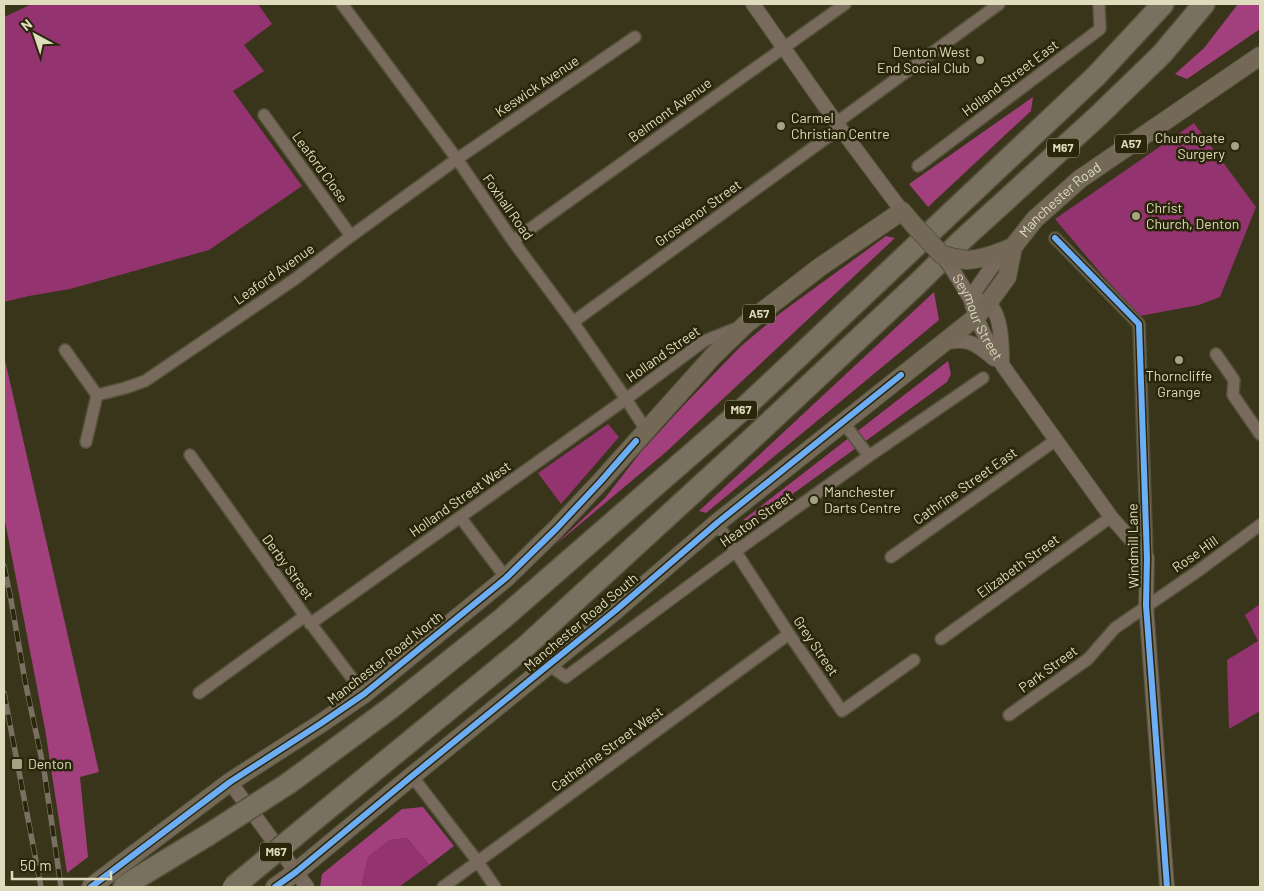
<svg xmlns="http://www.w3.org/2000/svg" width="1264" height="891" viewBox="0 0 1264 891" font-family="Barlow,sans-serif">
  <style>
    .green { fill: #933370 }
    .forest { fill: #a23f7d }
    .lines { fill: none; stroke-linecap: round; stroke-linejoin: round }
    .minor-casing { stroke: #53513a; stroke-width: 14 }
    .tertiary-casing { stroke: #53513a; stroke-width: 16 }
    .primary-casing { stroke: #53513a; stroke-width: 20 }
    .motorway-casing { stroke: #53513a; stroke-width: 24 }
    .minor { stroke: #786a5c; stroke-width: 11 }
    .tertiary { stroke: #786a5c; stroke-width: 14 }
    .primary { stroke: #746957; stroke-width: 18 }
    .motorway { stroke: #79705f; stroke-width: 21 }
    .rail-casing { stroke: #797061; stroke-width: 5.5 }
    .rail { stroke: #29260b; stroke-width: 4; stroke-dasharray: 11; stroke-linecap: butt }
    .tertiary-bridge-casing { stroke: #53513a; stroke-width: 16; stroke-linecap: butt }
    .primary-bridge-casing { stroke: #53513a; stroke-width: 20; stroke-linecap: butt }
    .motorway-bridge-casing { stroke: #53513a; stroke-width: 24; stroke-linecap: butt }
    .tertiary-bridge { stroke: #786a5c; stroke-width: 14 }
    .primary-bridge { stroke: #746957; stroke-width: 18 }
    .motorway-bridge { stroke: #79705f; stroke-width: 21 }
    .cycleway-casing { stroke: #29260b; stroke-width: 9 }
    .cycleway { stroke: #6dadf4; stroke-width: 6 }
    .poi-dot { fill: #a4a283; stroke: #29260b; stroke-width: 2 }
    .labels { text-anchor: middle; stroke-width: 5; stroke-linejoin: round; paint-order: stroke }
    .shield { fill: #29260b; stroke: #a8a587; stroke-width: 1 }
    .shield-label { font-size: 12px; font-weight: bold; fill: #dedcbc }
    .poi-label { font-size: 14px; fill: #dedcbc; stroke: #29260b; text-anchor: start }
    .street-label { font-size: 14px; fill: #dedcbc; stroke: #29260b }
  </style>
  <rect width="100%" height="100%" fill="#38351a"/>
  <path class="green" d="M32,4h226l14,20 -28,21 20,26 -31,20 69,95 -93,64 -139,39 -41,7 -25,6v-285z
    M1194,123l62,84 -36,90 -21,8 -59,11 -37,-40 -48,-57z
    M608,424l11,13 -58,67 -23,-31z
    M1260,604v107l-31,18 -2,-69 31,-19 -13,-26z
    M407,838l22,27 -30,22h-35l-2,-3 6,-27 22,-17z"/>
  <path class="forest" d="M1238,4h22v25l-73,50 -12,-5 29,-26z
    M1033,97l-2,14 -103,96 -19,-23z
    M886,236l9,2 -229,214 -112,94 51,-48 35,-45 43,-47 57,-59 39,-33z
    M934,292l5,28 -233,193 -7,-2z
    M4,356l95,416 -19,5 8,80 -21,16 -22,-144 -41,-213z
    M948,361l3,13 -4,8 -193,140 -11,-2z
    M423,807l31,39 -25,19 -22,-27 -17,2 -22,17 -6,27 2,3h-44l2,-13 80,-65z"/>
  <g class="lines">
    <defs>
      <path id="minor" d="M342,4l115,155 56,82 60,81 53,77 20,31
        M264,115l87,121
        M836,123l163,-119
        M918,166l182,-137 -1,-25
        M1055,238l84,86 8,234
        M513,241l332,-237
        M573,322l267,-194
        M65,350l32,45 -11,47
        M1216,354l18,26 -1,15 27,39
        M97,395l28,-7 20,-7 150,-102 56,-43 106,-77 178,-122
        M843,422l26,34
        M190,455l115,161 59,78
        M460,517l46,61
        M717,523l72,111 53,77 72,-51
        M891,557l165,-117
        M310,624l316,-225 78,-58 33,-13
        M941,639l170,-122
        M549,665l17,12 170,-126 133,-95 114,-78
        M199,693l106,-77
        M1009,715l79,-56 27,-31 83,-57 62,-46
        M412,776l66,86 17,25
        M443,887l346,-253"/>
      <g id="tertiary">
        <path d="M753,4l87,124 62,83"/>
        <path id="s1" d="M954,272l16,26 6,19 8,17 19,32 108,151 36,41 -1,47 21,282"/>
        <path d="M942,343c26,-5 32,-1 52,16"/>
        <path d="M1002,363c0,-16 0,-48 -13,-59 -4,-4 -13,-4 -19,-6l33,-47"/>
        <path d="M230,782l77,105"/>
      </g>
      <g id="primary">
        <path d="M967,260c17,-1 31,-7 46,-13"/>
        <path d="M91,887l139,-105 90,-58 44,-30 142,-116 50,-49 45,-48 112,-125 33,-32 74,-57 82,-56 11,13"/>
        <path id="s2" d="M275,887l21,-15 116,-96 204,-166 101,-87 259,-206 12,-14 19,-26 6,-30 22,-28 45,-40 180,-123"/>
      </g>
      <path id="motorway" d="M289,783l103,-76 110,-88 240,-209 354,-334 67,-72
        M319,816l206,-169 233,-214 157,-147 47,-46 136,-124 64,-62 42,-50
        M124,887l13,-9 71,-43"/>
    </defs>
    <use href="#minor" class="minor-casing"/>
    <use href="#tertiary" class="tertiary-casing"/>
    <use href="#primary" class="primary-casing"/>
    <use href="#motorway" class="motorway-casing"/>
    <use href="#minor" class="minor"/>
    <use href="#tertiary" class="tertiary"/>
    <use href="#primary" class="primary"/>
    <use href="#motorway" class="motorway"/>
    <defs>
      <path id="rail" d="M4,566l7,34 14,81 19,89 17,117
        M4,693l37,194"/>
    </defs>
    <use href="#rail" class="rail-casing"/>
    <use href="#rail" class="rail"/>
    <defs>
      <path id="tertiary-bridge" d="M941,254l13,18"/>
      <path id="primary-bridge" d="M913,224l28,30 13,4 13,2"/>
      <path id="motorway-bridge" d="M208,835l81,-52
        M233,887l86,-71"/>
    </defs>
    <use href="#tertiary-bridge" class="tertiary-bridge-casing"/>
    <use href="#primary-bridge" class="primary-bridge-casing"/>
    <use href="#motorway-bridge" class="motorway-bridge-casing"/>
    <use href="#tertiary-bridge" class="tertiary-bridge"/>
    <use href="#primary-bridge" class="primary-bridge"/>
    <use href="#motorway-bridge" class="motorway-bridge"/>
    <defs>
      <path id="cycleway" d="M1055,238l84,86 8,234 -1,47 21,282
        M91,887l139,-105 90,-58 44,-30 142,-116 50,-49 45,-48 35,-40
        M275,887l21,-15 116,-96 204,-166 101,-87 184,-148"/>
    </defs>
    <use href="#cycleway" class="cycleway-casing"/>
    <use href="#cycleway" class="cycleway"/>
  </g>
  <g class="poi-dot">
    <circle cx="980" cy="60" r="5"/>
    <circle cx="781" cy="126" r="5"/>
    <circle cx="1235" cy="146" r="5"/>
    <circle cx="1136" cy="216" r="5"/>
    <circle cx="1179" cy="360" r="5"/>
    <circle cx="814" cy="500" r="5"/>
    <rect x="11" y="758" width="12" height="12" rx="2.5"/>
  </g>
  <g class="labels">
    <g class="shield">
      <rect x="1115" y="134.5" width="32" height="19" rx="4"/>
      <rect x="1047" y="138.5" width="32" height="19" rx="4"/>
      <rect x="743" y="304.5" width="32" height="19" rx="4"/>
      <rect x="725" y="400.5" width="32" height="19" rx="4"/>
      <rect x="260" y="842.5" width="32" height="19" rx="4"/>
    </g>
    <g class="shield-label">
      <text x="1131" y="148">A57</text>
      <text x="1063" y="152">M67</text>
      <text x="759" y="318">A57</text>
      <text x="741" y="414">M67</text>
      <text x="276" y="856">M67</text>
    </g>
    <g class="poi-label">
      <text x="970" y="57" text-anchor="end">Denton West<tspan x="970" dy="16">End Social Club</tspan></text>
      <text x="791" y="123">Carmel<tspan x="791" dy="16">Christian Centre</tspan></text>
      <text x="1225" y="143" text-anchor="end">Churchgate<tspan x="1225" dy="16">Surgery</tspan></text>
      <text x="1146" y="213">Christ<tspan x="1146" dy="16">Church, Denton</tspan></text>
      <text x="1179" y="381" text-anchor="middle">Thorncliffe<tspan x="1179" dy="16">Grange</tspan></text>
      <text x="824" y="497">Manchester<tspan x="824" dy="16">Darts Centre</tspan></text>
      <text x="28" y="769">Denton</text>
    </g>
    <g class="street-label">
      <text transform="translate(1010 78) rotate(-37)" y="5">Holland Street East</text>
      <text transform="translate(537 86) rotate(-34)" y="5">Keswick Avenue</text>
      <text transform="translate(670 110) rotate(-36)" y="5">Belmont Avenue</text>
      <text transform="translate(320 167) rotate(54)" y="5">Leaford Close</text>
      <text dy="5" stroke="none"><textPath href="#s2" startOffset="1052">Manchester Road</textPath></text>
      <text transform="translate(508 207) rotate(55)" y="5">Foxhall Road</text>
      <text transform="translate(698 213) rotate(-36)" y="5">Grosvenor Street</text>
      <text transform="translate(274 274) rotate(-35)" y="5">Leaford Avenue</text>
      <text dy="5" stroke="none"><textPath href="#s1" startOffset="51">Seymour Street</textPath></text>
      <text transform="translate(663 354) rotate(-35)" y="5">Holland Street</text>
      <text transform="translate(965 486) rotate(-35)" y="5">Cathrine Street East</text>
      <text transform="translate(460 499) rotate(-35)" y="5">Holland Street West</text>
      <text transform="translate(756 519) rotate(-35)" y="5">Heaton Street</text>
      <text transform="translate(1133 546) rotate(-91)" y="5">Windmill Lane</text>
      <text transform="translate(1195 554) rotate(-35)" y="5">Rose Hill</text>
      <text transform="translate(1018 566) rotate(-36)" y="5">Elizabeth Street</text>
      <text transform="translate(288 567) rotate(54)" y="5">Derby Street</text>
      <text transform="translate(581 622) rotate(-40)" y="5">Manchester Road South</text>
      <text transform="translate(816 646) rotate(56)" y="5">Grey Street</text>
      <text transform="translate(385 658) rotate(-38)" y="5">Manchester Road North</text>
      <text transform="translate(1048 669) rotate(-36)" y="5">Park Street</text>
      <text transform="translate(607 749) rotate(-36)" y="5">Catherine Street West</text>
    </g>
  </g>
  <rect width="1264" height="891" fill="none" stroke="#dedcbc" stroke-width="10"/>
  <g transform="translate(35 35) rotate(320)" stroke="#29260b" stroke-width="4" paint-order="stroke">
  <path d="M0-4L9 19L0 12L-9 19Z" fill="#dedcbc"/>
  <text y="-8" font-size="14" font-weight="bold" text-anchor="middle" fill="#dedcbc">N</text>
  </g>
  <path d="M12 871v8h99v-8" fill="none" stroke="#dedcbc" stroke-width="2.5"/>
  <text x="20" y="871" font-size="15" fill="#dedcbc" stroke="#29260b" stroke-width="4" paint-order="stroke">50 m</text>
</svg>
